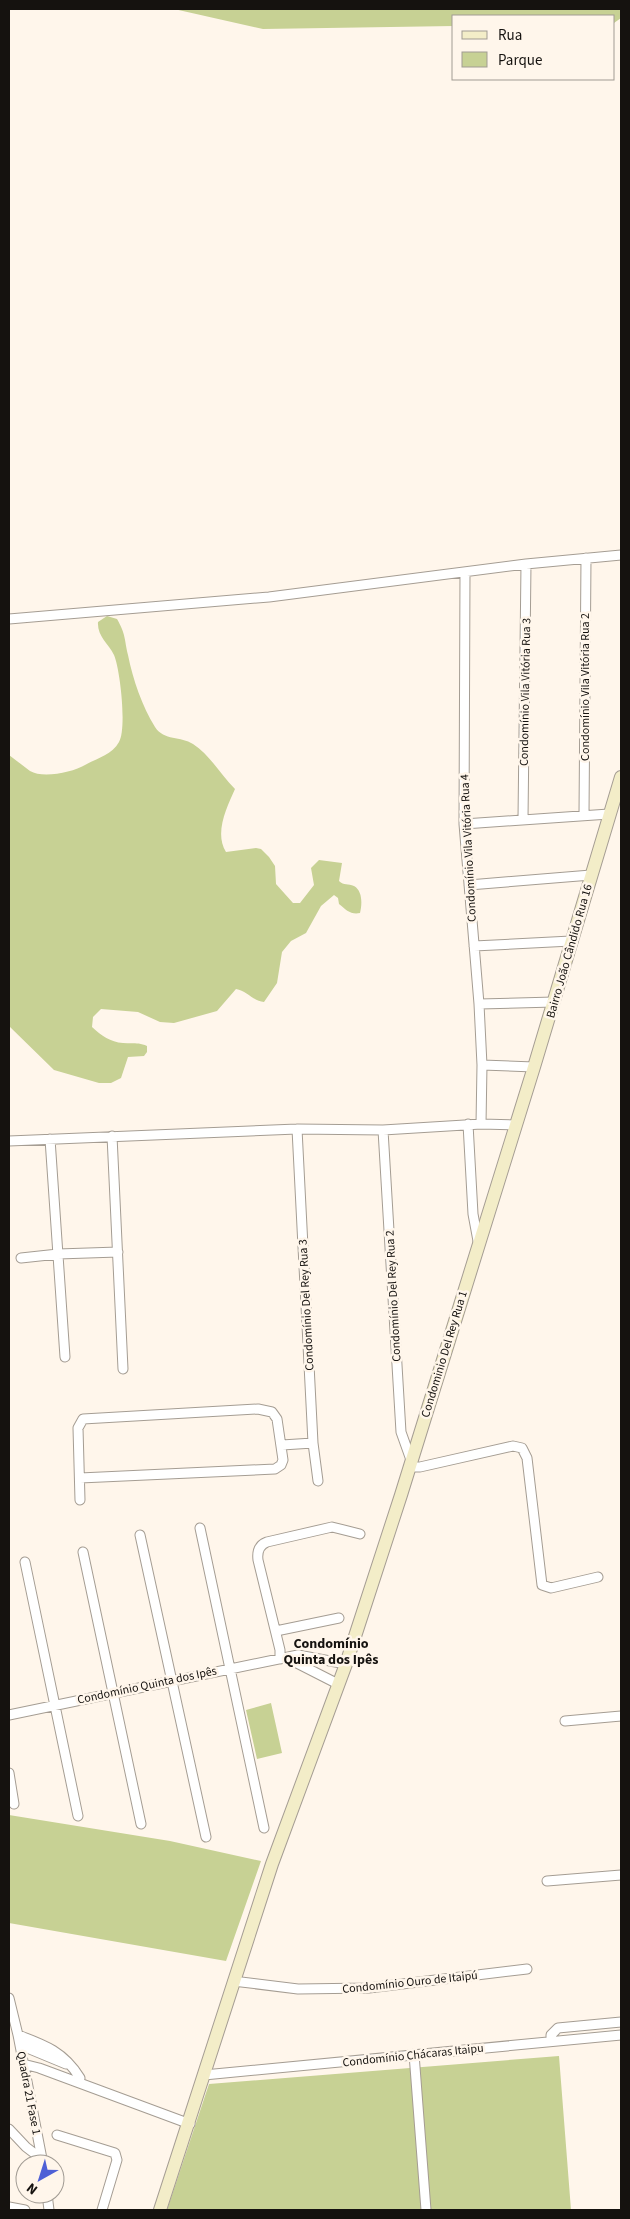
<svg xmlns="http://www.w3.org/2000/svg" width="630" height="2219" viewBox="0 0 630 2219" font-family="'Source Sans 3',sans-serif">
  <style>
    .green { fill: #c7d194 }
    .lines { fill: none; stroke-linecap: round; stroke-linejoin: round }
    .street-casing { stroke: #a59d93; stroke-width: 11 }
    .secondary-casing { stroke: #a59d93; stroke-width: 14 }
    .street { stroke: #fff; stroke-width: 9 }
    .secondary { stroke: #f3edc8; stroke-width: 12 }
    .labels { text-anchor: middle; stroke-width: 5; stroke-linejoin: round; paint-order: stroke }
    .street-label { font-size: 12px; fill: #15120f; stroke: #fff6eb }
    .neighbourhood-label { font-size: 14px; font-weight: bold; fill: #15120f; stroke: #fff6eb }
  </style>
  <rect width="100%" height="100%" fill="#fff6eb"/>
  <path class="green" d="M174,9h447v9l-7,5v-7h-160v10l-191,3z
    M107,616l10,3c9,16 7,19 11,36 5,25 14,51 27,72 9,14 26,9 38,17 17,11 28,31 42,45 -8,18 -21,44 -9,63l30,-4 5,1 8,8 6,9 1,18 17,19h7l14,-18 -3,-17 8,-8 23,3 -3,18c5,5 9,2 15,5 9,5 8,19 6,27 -9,2 -14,-3 -21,-9l-1,-6 -4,-3 -13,11 -15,27 -15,8 -9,11 -5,31 -13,19c-11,-1 -17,-11 -28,-13l-19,22 -43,12 -14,-1 -22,-10 -37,-3 -8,8 -1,10c10,9 18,15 31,16 9,1 15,-1 24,3v6l-3,4 -16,1 -7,21 -10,5h-12l-45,-13 -45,-44v-271c7,5 14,11 21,16 13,8 43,1 55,-6 12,-7 27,-10 34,-23 8,-14 1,-73 -5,-87 -6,-12 -17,-19 -16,-33z
    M271,1703l11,50 -25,6 -11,-49z
    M9,1815l161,26 91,20 -35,100 -217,-38z
    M559,2056l12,154h-404l42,-126z"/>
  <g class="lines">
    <defs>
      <path id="street" d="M465,572l-1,252 15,180 3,61 -1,59
        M9,619l260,-22 257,-33 95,-9
        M584,815l2,-257
        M523,819l3,-255
        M464,824l145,-10
        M469,885l122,-10
        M474,946l97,-5
        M479,1004l75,-2
        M482,1065l52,2
        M468,1124l5,90 5,27
        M297,1129l16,314 5,38
        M383,1130l18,302 10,28
        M112,1136l11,233
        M50,1139l15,218
        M9,1141l288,-12 86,1 98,-6 35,1
        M21,1258l37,-4 60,-2
        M282,1445l31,-2
        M409,1467h11l93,-21 9,2 5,10 15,127 9,3 47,-11
        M80,1478l195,-9 6,-4 2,-5 -6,-41 -5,-7 -14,-3 -175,10 -5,9 2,72
        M200,1528l64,300
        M140,1535l66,302
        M83,1552l58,272
        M25,1562l53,254
        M276,1631l63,-13
        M287,1658l51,26
        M280,1659v-9l-22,-90c-1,-8 1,-15 9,-18l65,-15 28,7
        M9,1715l289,-60 48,9
        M565,1721l56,-5
        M9,1773l5,31
        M547,1881l74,-6
        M233,1981l65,8 71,-1 158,-19
        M9,1998l9,37 25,129
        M18,2035c27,10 46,17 62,43l-1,4
        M551,2041v-6l7,-7 63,-6
        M20,2045l46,19
        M414,2054l12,156
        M23,2064l16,4 151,56
        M204,2075l417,-40
        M9,2129l17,18 17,13
        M57,2135l58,18 2,7 -15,50
        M47,2194l2,16
        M9,2207l16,3"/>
      <path id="secondary" d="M160,2210l112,-346 74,-200 55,-169 133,-428 87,-290"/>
    </defs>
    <use href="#street" class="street-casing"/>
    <use href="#secondary" class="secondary-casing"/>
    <use href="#street" class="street"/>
    <use href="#secondary" class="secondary"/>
  </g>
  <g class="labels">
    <g class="street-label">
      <text transform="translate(585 687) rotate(-90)" y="4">Condomínio Vila Vitória Rua 2</text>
      <text transform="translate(525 692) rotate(-89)" y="4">Condomínio Vila Vitória Rua 3</text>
      <text transform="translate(468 848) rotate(-93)" y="4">Condomínio Vila Vitória Rua 4</text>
      <text transform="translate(569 951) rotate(-74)" y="4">Bairro João Cândido Rua 16</text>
      <text transform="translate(393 1296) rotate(-93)" y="4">Condomínio Del Rey Rua 2</text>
      <text transform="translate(306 1305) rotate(-93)" y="4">Condomínio Del Rey Rua 3</text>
      <text transform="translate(444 1354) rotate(-73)" y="4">Condominio Del Rey Rua 1</text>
      <text transform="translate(147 1685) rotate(-12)" y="4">Condomínio Quinta dos Ipês</text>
      <text transform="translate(410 1982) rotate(-6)" y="4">Condomínio Ouro de Itaipú</text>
      <text transform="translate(413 2055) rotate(-6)" y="4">Condomínio Chácaras Itaipu</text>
      <text transform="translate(29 2093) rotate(79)" y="4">Quadra 21 Fase 1</text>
    </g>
    <g class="neighbourhood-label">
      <text x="331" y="1648">Condomínio<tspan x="331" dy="16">Quinta dos Ipês</tspan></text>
    </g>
  </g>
  <rect width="630" height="2219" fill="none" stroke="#15120f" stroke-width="20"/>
  <rect x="452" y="15" width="162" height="65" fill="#fff6eb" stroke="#a19b93"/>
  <rect x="462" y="31" width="25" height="8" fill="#f3edc8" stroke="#a19b93"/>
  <text x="498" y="40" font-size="15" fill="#15120f">Rua</text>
  <rect x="462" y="52" width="25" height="15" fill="#c7d194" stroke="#a19b93"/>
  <text x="498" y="65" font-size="15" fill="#15120f">Parque</text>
  <g transform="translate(40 2179) rotate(219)"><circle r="24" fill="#fff6eb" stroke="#a19b93"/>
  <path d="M0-4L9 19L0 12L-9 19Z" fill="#4e60d6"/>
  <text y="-8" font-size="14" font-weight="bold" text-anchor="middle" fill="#15120f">N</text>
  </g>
</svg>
